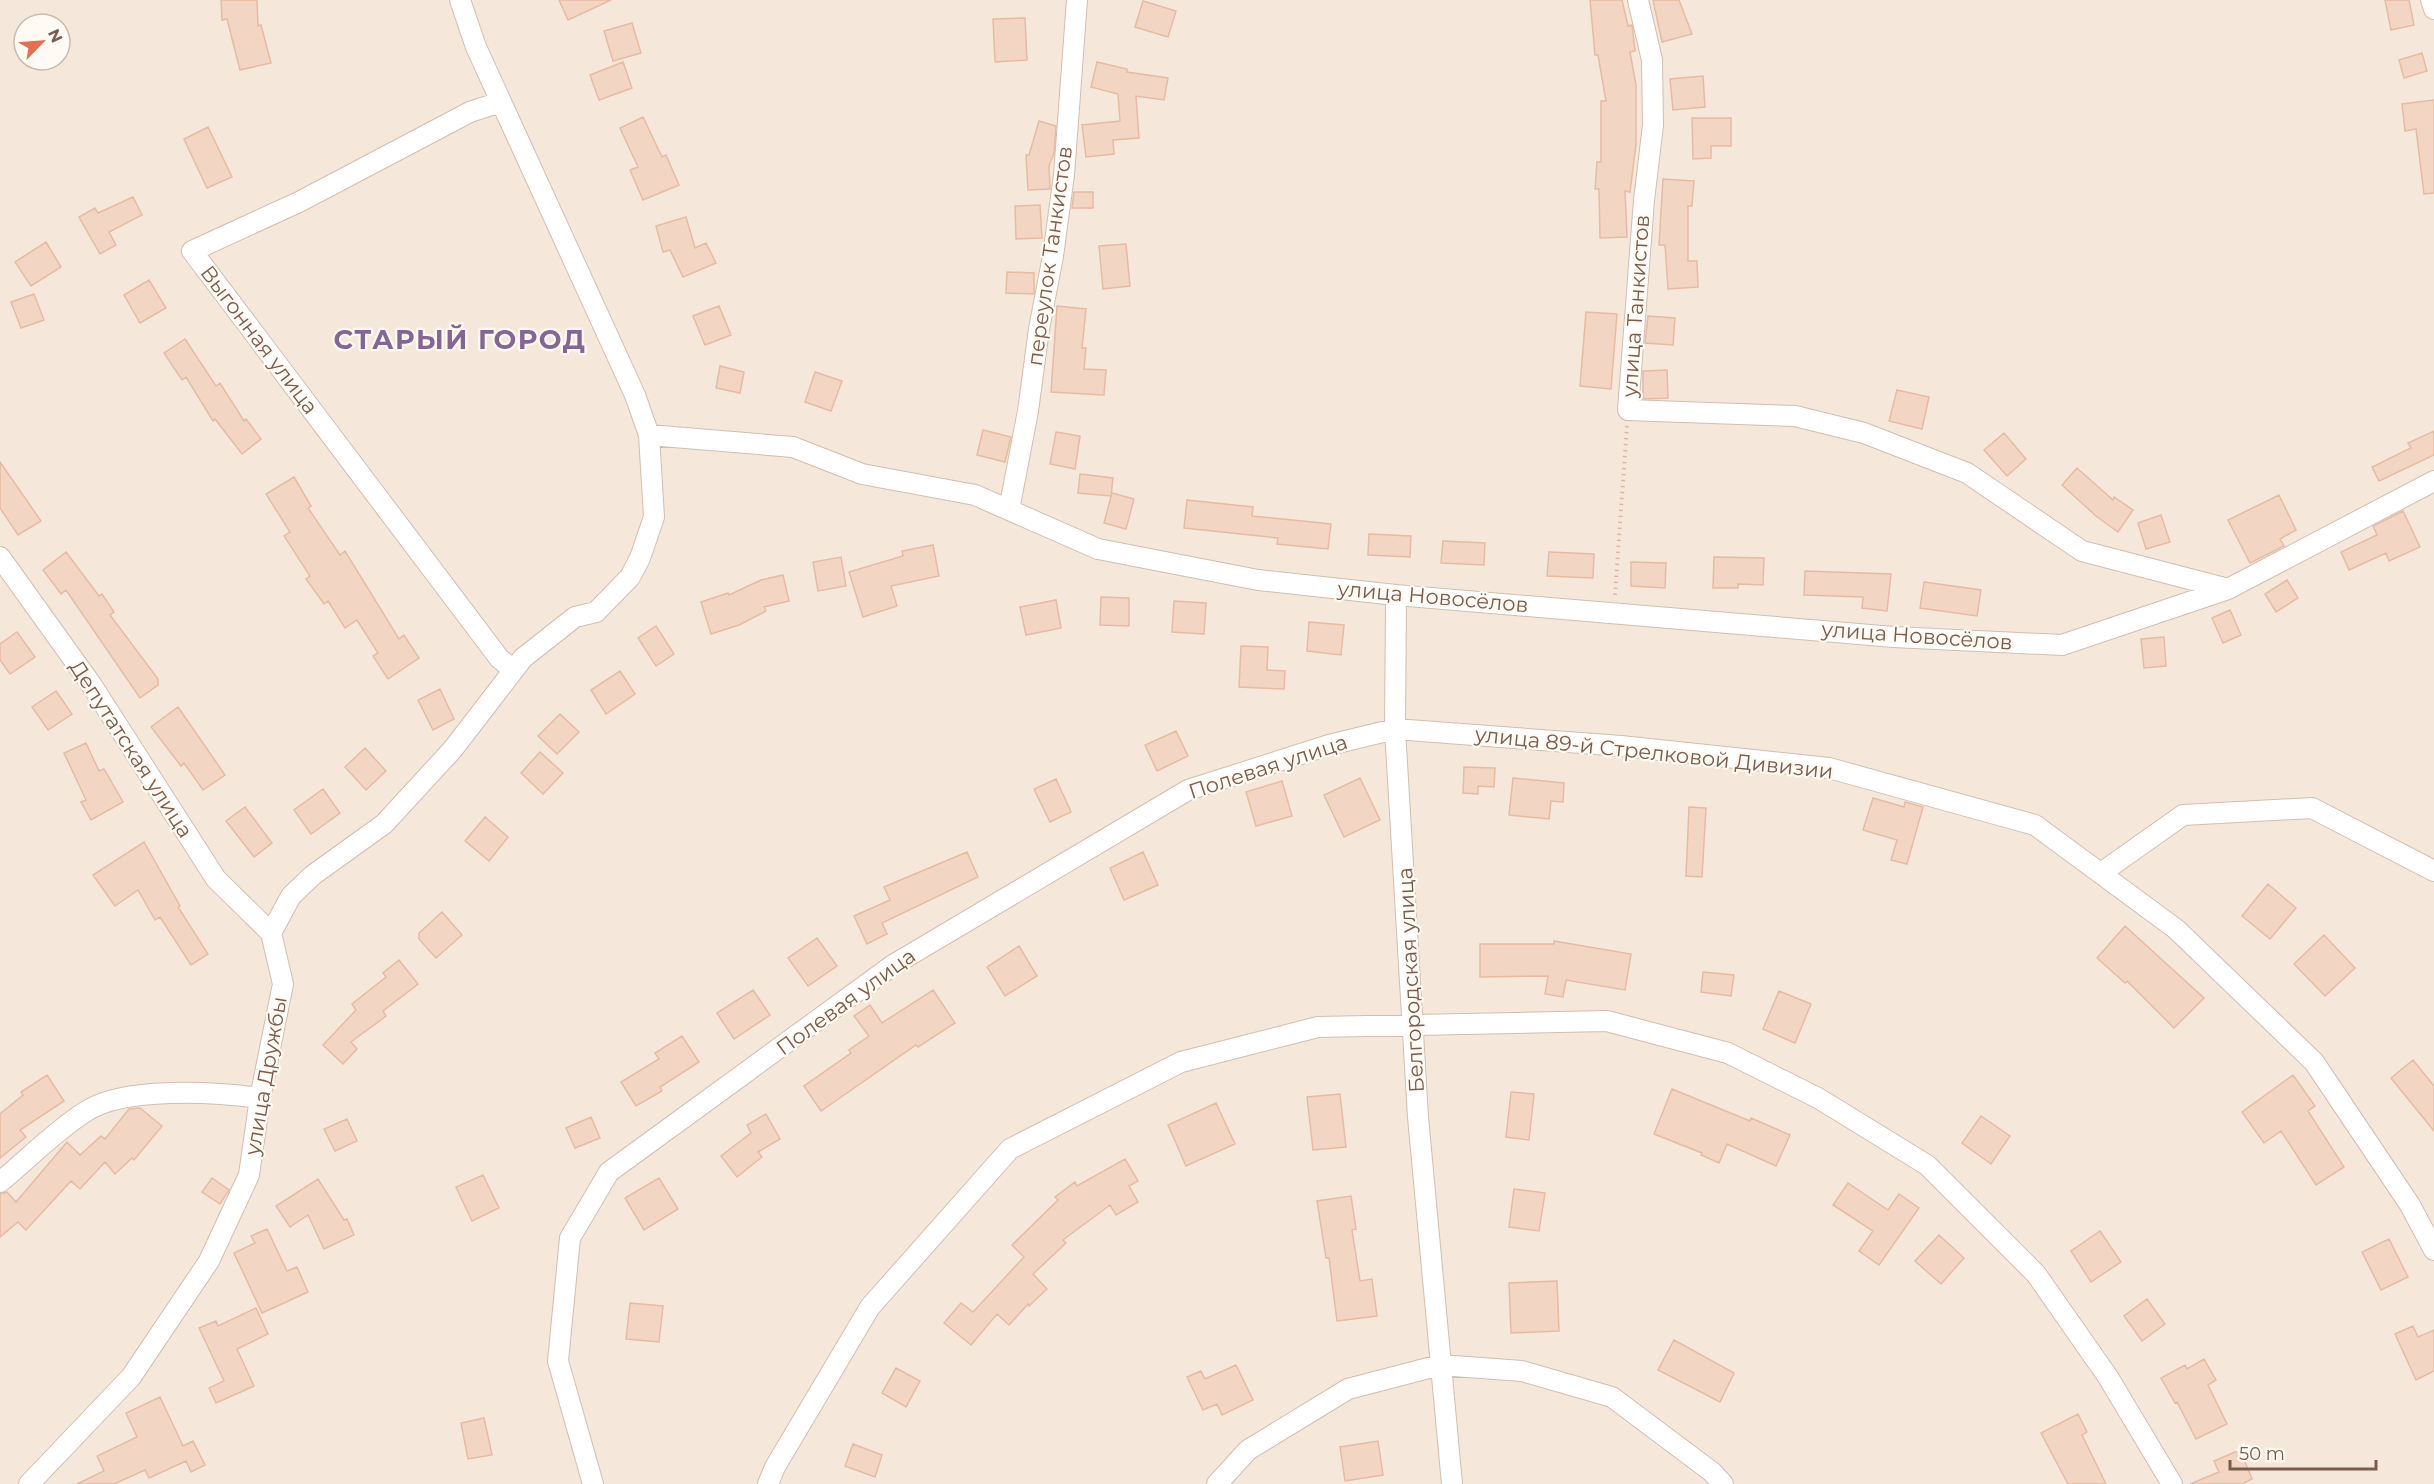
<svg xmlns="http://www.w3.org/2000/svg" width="2434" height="1484" viewBox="0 0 2434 1484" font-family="Montserrat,sans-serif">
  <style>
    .residential { fill: #f5e8da; fill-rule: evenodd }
    .building { fill: #f3d5c3; stroke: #e6bba3; stroke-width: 1.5 }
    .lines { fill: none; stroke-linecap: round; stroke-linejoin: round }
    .minor-casing { stroke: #d1beb0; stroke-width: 22 }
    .path { stroke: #d9b8a5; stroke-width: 4; stroke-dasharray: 1.5 4.5; stroke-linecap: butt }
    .minor { stroke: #fff; stroke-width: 20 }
    .labels { text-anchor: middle; stroke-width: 4.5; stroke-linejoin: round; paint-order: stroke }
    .street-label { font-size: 21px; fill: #7a5c4d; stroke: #fffaf3 }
    .district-label { font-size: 27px; font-weight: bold; letter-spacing: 1.5px; fill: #846695; stroke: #fffaf3 }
  </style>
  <rect width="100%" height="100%" fill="#fdf6ec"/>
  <path class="residential" d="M0,0h2434v1484h-2434zM24,24h36v36h-36z"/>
  <path class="building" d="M221,0h36l1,26 3,-1 10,38 -31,7 -13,-51 -5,1z
    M559,0h52l-43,20z
    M1590,0h32l6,26 4,-1 1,8 2,18 -5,1 6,33v59l-6,48 -5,-1 2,46 -27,1 -1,-49h-4l2,-27h4v-61h5l-8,-46h-3z
    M1653,0h26l13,34 -30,8z
    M2385,0h24l5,25 -23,5z
    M1143,1l33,10 -8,26 -33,-10z
    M1025,18l2,42 -32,2 -2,-43z
    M632,23l9,30 -28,8 -9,-30z
    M2422,53l5,18 -23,7 -5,-18z
    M623,62l9,26 -33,12 -9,-25z
    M1097,62l30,7v3l41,6 -4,22 -28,-4 3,42 -26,2 1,14 -28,3 -4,-32 38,-4 -2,-27 -27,-7z
    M1703,76l2,31 -32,3 -3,-31z
    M2434,100v93l-10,1 -8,-65 -11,2 -3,-27z
    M643,117l19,40 4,-2 13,30 -36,15 -13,-30 8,-3 -18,-39z
    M1692,118h39v28h-20v12l-18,1z
    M1039,121l17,5 -2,27 -5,13 1,23 -22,1 -2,-35h3z
    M208,127l24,50 -25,11 -23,-49z
    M1663,179l31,2 -2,25h-4v55h9l1,26 -30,2 -3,-44h-6z
    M1074,192h19v16h-21z
    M133,197l9,18 -33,17 7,13 -16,9 -21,-37 16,-9 3,5z
    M1040,205l2,33 -26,1 -1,-33z
    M686,217l9,31 11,-5 10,20 -33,14 -13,-27 -7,2 -7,-26z
    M46,242l15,25 -30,19 -16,-24z
    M1126,244l4,42 -27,3 -4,-43z
    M1007,272l27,1v21l-28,-1z
    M149,280l17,28 -26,15 -16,-28z
    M34,294l10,26 -23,8 -10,-26z
    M719,306l12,29 -26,10 -12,-29z
    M1057,306l29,3 -4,39h4l-2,21 22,1 -2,25 -53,-3z
    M1586,312l31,2 -6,75 -31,-3z
    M1648,316l27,2 -2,27 -28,-2z
    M185,339l31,47 4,-3 24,38 2,-2 15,20 -19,15 -27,-35 -2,2 -27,-44 -4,3 -18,-27z
    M720,366l24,6 -4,21 -24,-5z
    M1667,370l1,28 -25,1v-28z
    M815,372l27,9 -11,30 -26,-9z
    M1897,390l32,7 -7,32 -33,-8z
    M983,430l28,7 -6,25 -28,-7z
    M2434,431v24l-55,26 -7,-14 39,-19 -3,-5z
    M1056,432l24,4 -5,33 -25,-5z
    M2004,433l22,26 -19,17 -23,-26z
    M0,462l41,59 -23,14 -18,-27z
    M2077,468l36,32 1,-3 19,13 -15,22 -22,-16 -34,-31z
    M1080,474l33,4 -2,18 -33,-3z
    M294,477l17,29 -3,2 32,47 5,-4 54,88 5,-4 15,23 -31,21 -15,-23 5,-3 -21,-33 -12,8 -17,-27 -4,3 -18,-25 4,-3 -26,-40 6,-4 -24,-38z
    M1112,493l22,6 -8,30 -22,-6z
    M2279,495l17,35 -16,9 4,7 -34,17 -22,-43z
    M1187,500l66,7 -1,9 79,8 -3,25 -51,-5 1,-6 -94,-10z
    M2403,511l17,36 -31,14 -3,-8 -37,17 -8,-18 36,-17 -4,-9z
    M2161,515l9,27 -24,7 -8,-26z
    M1369,534l42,2 -1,21 -42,-2z
    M1443,541l42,2 -1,22 -43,-2z
    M933,545l6,31 -48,10 6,20 -34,11 -14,-45 54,-16 -1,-5z
    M66,552l33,44 3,-2 12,18 -4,3 48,64v6l-18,13 -74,-108 -5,4 -18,-24z
    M1549,552l45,2 -1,24 -46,-2z
    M841,557l5,29 -28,5 -5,-29z
    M1714,557l50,1 -1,27 -25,-1v4h-25z
    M1631,562l35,1 -1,25 -34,-2z
    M1805,571l86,3 -4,37 -25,-3 1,-11 -59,-2z
    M783,575l6,26 -25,6 2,4 -27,14 -28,9 -10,-32 27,-9 1,2 32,-15z
    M2287,580l11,18 -22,14 -11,-18z
    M1924,582l57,8 -4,26 -57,-8z
    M1101,597l28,1v28l-29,-1z
    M1056,600l5,28 -35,7 -6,-28z
    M1174,601l32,2 -2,31 -32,-2z
    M2230,610l11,25 -18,8 -11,-25z
    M1309,622l35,3 -3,30 -34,-4z
    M656,626l18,28 -18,12 -18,-28z
    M17,632l18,25 -25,17 -10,-14v-16z
    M2164,637l2,29 -22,2 -3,-29z
    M1241,646l27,1 -1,23 18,1 -1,18 -45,-2z
    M620,671l15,23 -29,20 -15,-24z
    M440,689l14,30 -21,11 -15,-30z
    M56,691l16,23 -24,16 -16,-23z
    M178,707l47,68 -22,15 -19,-27 -3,3 -30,-39z
    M560,714l19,18 -22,22 -19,-18z
    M1176,731l12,25 -31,15 -12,-26z
    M86,743l13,28 5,-2 19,33 -32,18 -10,-18 5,-2 -22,-47z
    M365,748l21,23 -20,19 -21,-23z
    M540,752l23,21 -20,21 -22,-21z
    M1464,767l31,1 -1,19 -16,-1v8l-15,-1z
    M1360,778l20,42 -36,17 -20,-42z
    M1513,778l51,5 -1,19 -12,-1 -2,18 -40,-4z
    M1056,779l15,33 -21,10 -16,-33z
    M1282,781l10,35 -36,10 -10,-34z
    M323,789l17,24 -29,21 -17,-24z
    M1873,798l31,9 1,-5 18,5 -16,57 -16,-4 6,-20 -34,-10z
    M245,807l27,36 -18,14 -28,-36z
    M1689,807l17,1 -4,69 -16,-1z
    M485,817l23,20 -19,24 -24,-20z
    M144,842l36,64 -2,1 30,47 -17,11 -31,-48 -5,3 -17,-30 -23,16 -22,-31z
    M967,852l11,25 -96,46 5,11 -20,10 -13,-28 36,-16 -6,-13z
    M1143,852l15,33 -34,15 -14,-32z
    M2268,884l28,24 -26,31 -28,-23z
    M442,912l20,23 -26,23 -17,-19v-6z
    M2125,926l79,72 -30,30 -47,-47 -2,2 -28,-25z
    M2324,935l31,33 -30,28 -31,-32z
    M817,938l20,28 -29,20 -20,-28z
    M1554,941l77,13 -6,36 -59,-10 -3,17 -18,-3 3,-18 -68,1v-33h74z
    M1019,946l18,30 -32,20 -18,-29z
    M399,960l19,24 -35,27 3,5 -35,26 6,7 -14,15 -20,-19 33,-35 -4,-6 34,-27 -3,-4z
    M1703,972l31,3 -3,21 -30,-4z
    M753,990l17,25 -36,24 -17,-26z
    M933,990l22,33 -37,24 -2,-2 -95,66 -17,-25 47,-33 -2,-3 20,-14 -15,-20 16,-11 12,18z
    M1779,991l32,13 -16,39 -32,-14z
    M682,1036l17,26 -39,25 2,4 -26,15 -15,-24 38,-23 -4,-6z
    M2413,1060l21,26v45l-43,-53z
    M47,1075l17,26 -44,29 6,7 -26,21v-44l23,-19 -2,-3z
    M2293,1075l22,31 -7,5 36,56 -28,18 -35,-54 -17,12 -22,-31z
    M1672,1089l78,32 1,-3 39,17 -14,31 -49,-22 -8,19 -18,-8 1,-2 -48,-19z
    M1511,1092l23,2 -5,46 -23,-3z
    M1340,1094l6,53 -33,3 -6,-53z
    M1216,1103l19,41 -49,22 -18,-41z
    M140,1108l22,18 -28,34 -2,-2 -17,16 -10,-12 -25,27 -9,-8 -45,49 -8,-8 -18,15v-43l7,-2 9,10 51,-60 13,13 21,-19 4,3 24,-30z
    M766,1114l14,25 -22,13 4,5 -25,20 -16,-21 30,-23 -4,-8z
    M1981,1116l29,20 -19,28 -29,-21z
    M591,1117l9,21 -25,10 -9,-20z
    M347,1119l10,22 -22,10 -11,-22z
    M1125,1159l13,22 -9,5 9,16 -22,13 -6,-10 -47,35 3,3 -33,31 14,15 -18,17 -1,-2 -19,21 -12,-11 -26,31 -27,-22 17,-20 12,9 51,-55 -12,-12 46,-45 -3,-3 20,-15 2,4z
    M483,1175l16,33 -27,13 -16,-34z
    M212,1178l17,12 -9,14 -18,-12z
    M659,1178l19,31 -34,21 -19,-32z
    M318,1179l26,41 3,-1 7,16 -30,14 -16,-34 -18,12 -14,-21z
    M1848,1183l40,27 11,-16 20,14 -40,57 -20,-14 14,-20 -40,-26z
    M1514,1189l31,4 -6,38 -30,-4z
    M1351,1196l5,33 -4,1 8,51 12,-2 5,37 -40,5 -8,-63h-3l-9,-57z
    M267,1229l20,42 10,-4 11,25 -46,21 -28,-60 21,-10 -4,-7z
    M2100,1231l21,31 -30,20 -20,-31z
    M1939,1235l25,23 -23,26 -26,-23z
    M2389,1239l19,38 -27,13 -19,-38z
    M1557,1281l2,50 -48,2 -2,-50z
    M2147,1299l18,25 -23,17 -18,-25z
    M630,1303l33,3 -4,36 -33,-3z
    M256,1308l12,26 -31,15 17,37 -38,17 -7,-15 15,-7 -25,-53 17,-7 2,5z
    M2413,1326l5,11 16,-7v41l-18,9 -21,-46z
    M1674,1340l60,33 -14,29 -62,-32z
    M2204,1359l12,21 -8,5 19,39 -31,15 -19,-37 -2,1 -14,-25 24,-13 2,4z
    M1236,1365l17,35 -31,15 -5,-11 -14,6 -16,-33 14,-6 4,8z
    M896,1368l24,13 -14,26 -24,-14z
    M160,1397l23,49 10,-5 12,24 -14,7 -5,-11 -37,17 -4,-8 -31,14h-37l27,-13 -7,-15 40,-19 -11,-24z
    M2078,1414l9,18 -5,3 24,49h-38l-27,-51z
    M484,1418l8,37 -24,4 -7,-36z
    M1378,1441l5,34 -38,6 -5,-34z
    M853,1444l29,11 -7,22 -30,-11z
    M2240,1450l12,29 -10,5h-52l29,-12 -5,-11z"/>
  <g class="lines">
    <defs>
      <path id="minor" d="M1638,0l14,60 1,65 -9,75 -16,210 167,6 69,17 103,40 115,78 146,38 206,-108
        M2431,0l3,9
        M500,102l-30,10 -171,90 -107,49 307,407 14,12
        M649,435l144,12 69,27 113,21 123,54 160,31 138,15 498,42 168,8 166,-56
        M1009,510l19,-99 11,-82 14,-73 11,-81 13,-175
        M0,557l91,127 125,195 55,54
        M1396,595l-1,134 23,388 34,367
        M2101,873l82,-58 129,-7 122,63
        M0,1182c28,-23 55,-51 85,-70 38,-26 130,-20 175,-14
        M29,1484l102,-107 78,-116 40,-86 11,-77 23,-114 -12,-51 20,-37 22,-21 71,-51 69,-75 70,-91 52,-41 21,-5 34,-35 10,-19 14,-41 -5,-82 -14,-40 -159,-348 -16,-47
        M593,1484l-35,-123 12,-123 39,-66 284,-207 295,-175 141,-45 66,-16 226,17 208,22 206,57 141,104 138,133 96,143 24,45
        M768,1484l7,-17 95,-160 140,-158 171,-87 137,-35 289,-6 121,32 90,45 109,67 109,109 72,103 64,107
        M1217,1484l31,-34 100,-61 92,-24 82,6 90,26 100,75 11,12"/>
    </defs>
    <use href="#minor" class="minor-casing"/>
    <path class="path" d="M1615,595l12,-169"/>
    <use href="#minor" class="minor"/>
  </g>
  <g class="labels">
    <g class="street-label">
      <text transform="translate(1050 256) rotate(-82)" y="7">переулок Танкистов</text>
      <text transform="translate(1636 306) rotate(-86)" y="7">улица Танкистов</text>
      <text transform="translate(259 340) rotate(53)" y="7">Выгонная улица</text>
      <text transform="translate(1433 597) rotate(5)" y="7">улица Новосёлов</text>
      <text transform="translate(1917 636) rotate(4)" y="7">улица Новосёлов</text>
      <text transform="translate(131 749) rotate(57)" y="7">Депутатская улица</text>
      <text transform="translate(1654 753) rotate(6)" y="7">улица 89-й Стрелковой Дивизии</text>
      <text transform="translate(1268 767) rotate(-18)" y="7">Полевая улица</text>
      <text transform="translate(1411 980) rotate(-93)" y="7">Белгородская улица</text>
      <text transform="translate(846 1002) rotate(-36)" y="7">Полевая улица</text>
      <text transform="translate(266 1076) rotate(-80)" y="7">улица Дружбы</text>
    </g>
    <g class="district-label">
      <text x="460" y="349">СТАРЫЙ ГОРОД</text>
    </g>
  </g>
  <g transform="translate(42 42) rotate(65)"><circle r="28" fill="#fffaf3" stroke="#cabbb1" stroke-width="1.5"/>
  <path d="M0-4.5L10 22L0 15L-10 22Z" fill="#e76f51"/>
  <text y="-9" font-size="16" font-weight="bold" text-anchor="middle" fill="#7a5c4d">N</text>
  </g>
  <path d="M2230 1460v9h146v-9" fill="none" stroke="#7a5c4d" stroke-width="3"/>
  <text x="2239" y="1460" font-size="18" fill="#7a5c4d" stroke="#fffaf3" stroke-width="4.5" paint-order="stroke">50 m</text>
</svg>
